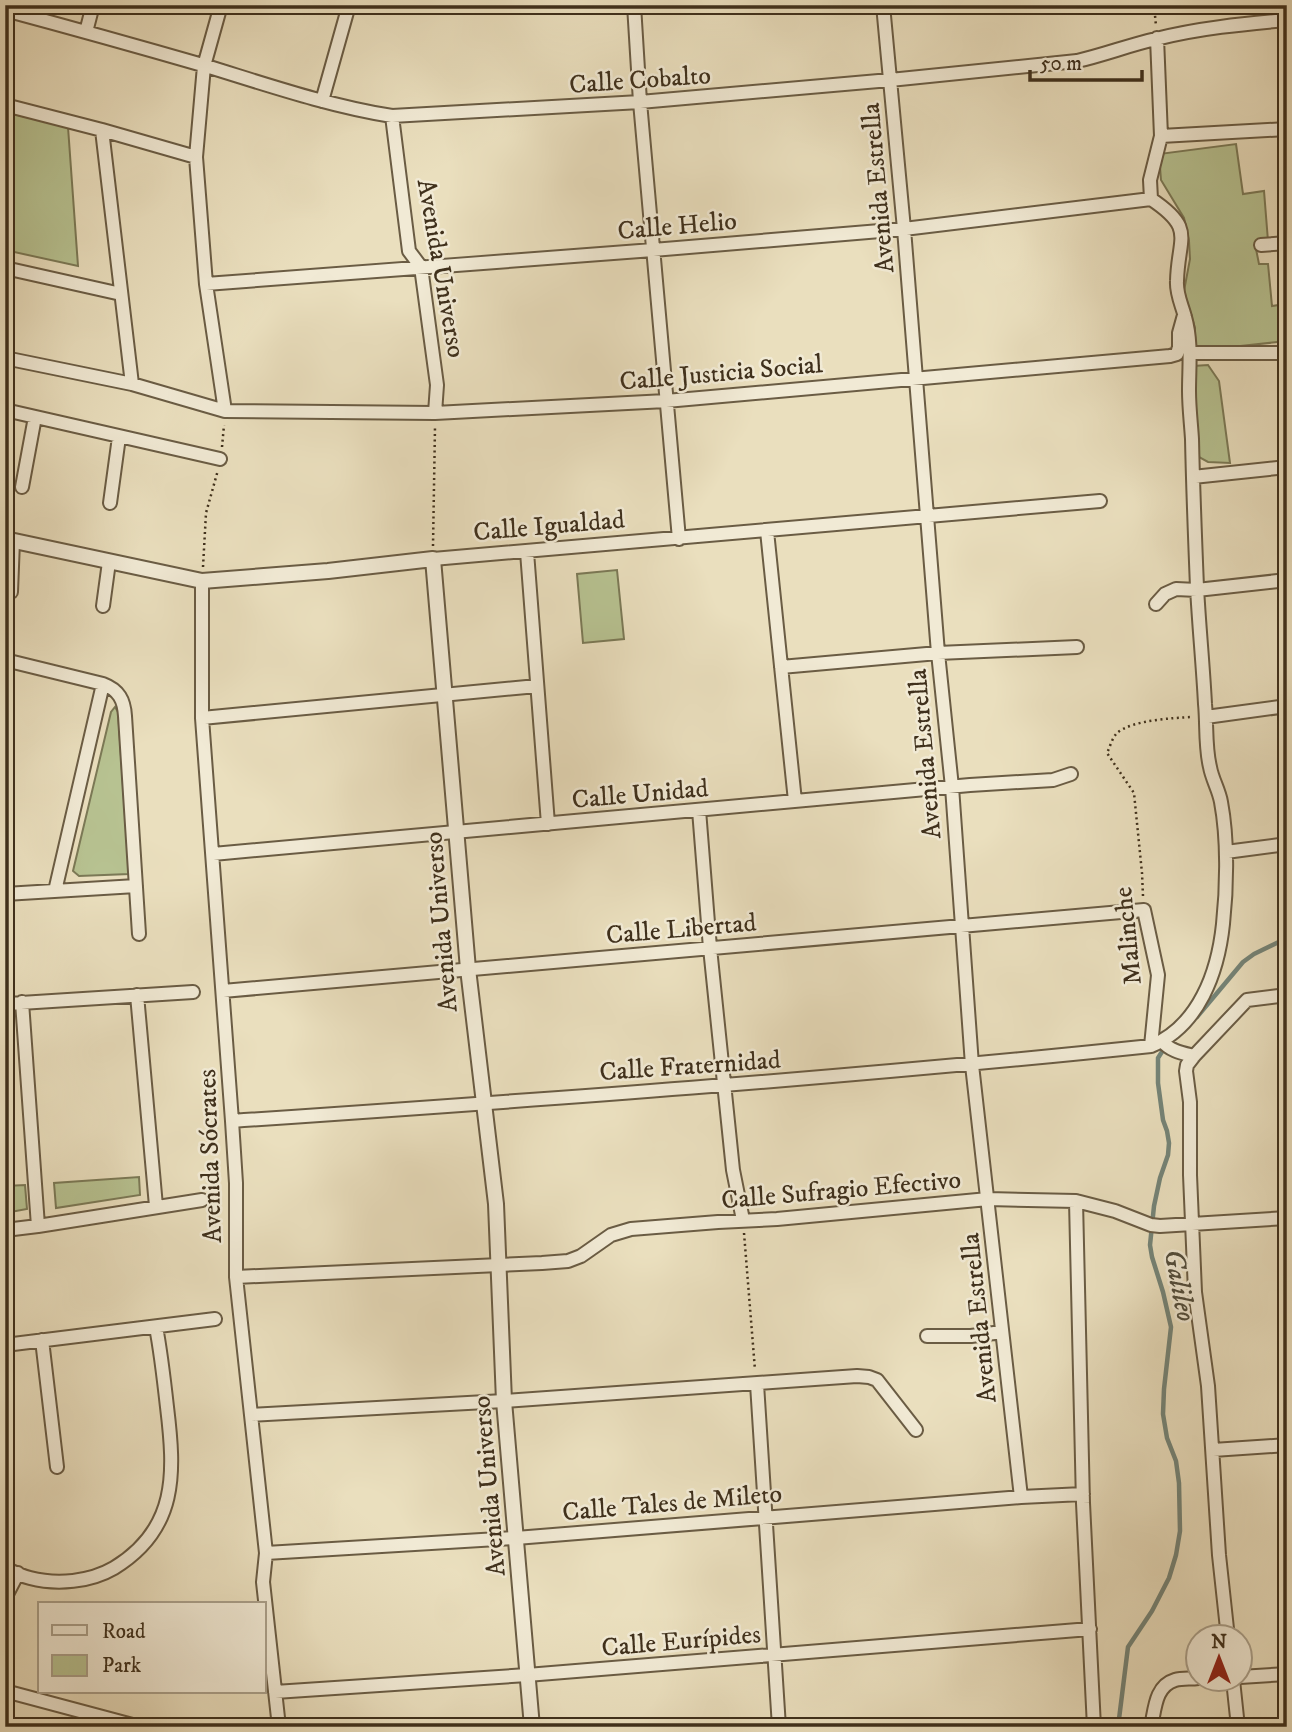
<svg xmlns="http://www.w3.org/2000/svg" width="1292" height="1732" viewBox="0 0 1292 1732" font-family="'IM FELL DW Pica',serif">
  <style>
    .green { fill: #b7c291; stroke: #7b7956; stroke-width: 2 }
    .lines { fill: none; stroke-linecap: round; stroke-linejoin: round }
    .stream { stroke: #748478; stroke-width: 4.5 }
    .minor-casing { stroke: #6a5c44; stroke-width: 16 }
    .tertiary-casing { stroke: #6a5c44; stroke-width: 18 }
    .path { stroke: #3f301c; stroke-width: 2.5; stroke-dasharray: 2 3.5; stroke-linecap: butt }
    .minor { stroke: #f1ead5; stroke-width: 12 }
    .tertiary { stroke: #f1ead5; stroke-width: 14 }
    .labels { text-anchor: middle; stroke-width: 5; stroke-linejoin: round; paint-order: stroke }
    .street-label { font-size: 26px; fill: #3f301c; stroke: #f1ead5 }
    .water-label { font-size: 28px; font-style: italic; fill: #514c3b; stroke: #f1ead5 }
  </style>
  <rect width="100%" height="100%" fill="#eadfbe"/>
  <filter id="stains"><feTurbulence type="fractalNoise" baseFrequency=".00286" numOctaves="4"/><feColorMatrix values="0 0 0 0 .2 0 0 0 0 .09 0 0 0 0 .02 0 0 0 .5 -.17"/></filter>
  <radialGradient id="worn" r=".72"><stop offset=".6" stop-color="#630" stop-opacity="0"/><stop offset="1" stop-color="#630" stop-opacity=".3"/></radialGradient>
  <path class="green" d="M5,112l63,15 10,139 -73,-16z
    M1236,144l7,50 21,-3 4,50 -13,3 4,20h9l4,42 13,-2 2,37 -92,10v-23l-11,-37 6,-32 -1,-18 -5,-23 -23,-38 -2,-26z
    M1208,365l11,16 11,82 -22,-1 -11,-6 -4,-90z
    M617,570l7,69 -41,4 -6,-69z
    M115,707l3,5 11,162 -50,2 -6,-5 38,-159z
    M139,1177l1,18 -84,13 -2,-25z
    M25,1185l2,24 -22,4v-27z"/>
  <g class="lines">
    <path class="stream" d="M1197,1017l46,-55 11,-8 33,-16
      M1118,1727l10,-80 24,-36 17,-33 7,-23 4,-24 -1,-48 -3,-22 -9,-23 -4,-24 1,-25 7,-62 -8,-35 -11,-35 -2,-12 4,-39 6,-28 8,-23 1,-12 -2,-12 -4,-11 -5,-37v-25l7,-11"/>
    <defs>
      <path id="minor" d="M221,5l-17,61 -8,91 10,127 19,127
        M634,5l6,97 39,437
        M883,5l21,224 34,424 14,134 20,278 49,432
        M5,10c67,18 135,37 201,56 62,19 123,40 186,50l248,-14 250,-22 187,-19c27,-6 52,-16 79,-22 43,-11 87,-15 131,-19
        M86,32l7,-27
        M322,101l27,-96
        M5,105l97,25 94,27
        M392,116l17,135 12,16 16,118 -2,28
        M102,130l30,254
        M1161,136l126,-7
        M1151,199l-1,-19 11,-44 -4,-98
        M1261,245l26,-2
        M5,268l116,26
        M206,284l447,-34 251,-21 247,-30
        M1190,353h97
        M5,358l127,26 93,27 210,2 231,-12 504,-45 7,-2 2,-7v-14l5,-18
        M5,410l215,49
        M1193,477l94,-10
        M22,487l13,-70
        M110,503l9,-66
        M767,531l28,270
        M527,552l21,272
        M433,559l667,-58
        M202,581v137l30,403 4,62v94l30,276 -3,29 16,145
        M11,592l2,-51
        M1156,604l9,-10 11,-5 21,1 90,-10
        M103,606l6,-44
        M5,619l2,-10
        M5,660l98,24c16,6 21,16 22,32l14,218
        M781,667l157,-14 139,-6
        M1206,717l81,-11
        M202,718l335,-32
        M699,810l11,138 23,222 10,50
        M1226,852l61,-8
        M213,854l757,-69 83,-5 18,-6
        M55,891l48,-207
        M5,894l131,-8
        M223,991l921,-81 14,65 -7,71
        M137,995l19,211
        M22,1002l16,224
        M5,1004l188,-12
        M1162,1041c8,10 20,12 32,15
        M232,1121c307,-21 614,-43 919,-75 48,-20 67,-74 72,-122 4,-37 5,-85 -2,-122 -2,-12 -9,-23 -11,-35 -5,-20 -3,-43 -5,-63 -2,-39 -6,-78 -8,-117 -2,-49 -4,-99 -5,-148 -1,-16 -3,-32 -3,-48 0,-25 3,-49 -4,-74 -3,-12 -9,-23 -8,-36 1,-44 19,-52 -26,-82
        M1076,1201l7,302 11,224
        M5,1230l33,-4 164,-26
        M236,1277l306,-14 26,-2 13,-5 30,-21 20,-6 87,-7 59,-3 211,-20 88,2 39,10 36,14 9,1 127,-8
        M927,1336h44l31,-4
        M42,1340l15,127
        M5,1345l210,-26
        M757,1384l22,343
        M251,1415l253,-14 353,-25 12,1 8,3 39,50
        M1213,1450l74,-5
        M266,1553l250,-15 505,-41 62,-3
        M5,1568c8,4 17,8 25,10 27,7 60,4 84,-10 64,-39 61,-95 53,-161 -3,-27 -6,-54 -11,-80
        M5,1598l13,-25
        M1228,1638l-9,-83 -11,-169 -13,-94 -5,-117v-73l-4,-31 1,-6 7,-9 53,-56 40,-5
        M1240,1677l47,-3
        M1233,1680l5,47
        M5,1691l135,36
        M275,1692l252,-17 563,-46
        M1151,1727c4,-18 4,-41 24,-47 7,-2 16,-1 23,-2"/>
      <path id="tertiary" d="M5,539l197,42 126,-10 105,-12 35,410 28,235 8,197 28,326"/>
    </defs>
    <use href="#minor" class="minor-casing"/>
    <use href="#tertiary" class="tertiary-casing"/>
    <path class="path" d="M1154,5l2,21
      M222,447l2,-22
      M433,546l2,-119
      M203,567l3,-54 12,-43
      M1143,896l-1,-23 -8,-80 -27,-40c3,-6 5,-15 10,-20 15,-13 56,-15 75,-16
      M744,1233l11,137"/>
    <use href="#minor" class="minor"/>
    <use href="#tertiary" class="tertiary"/>
  </g>
  <g class="labels">
    <g class="street-label">
      <text transform="translate(640 79) rotate(-4)" y="9">Calle Cobalto</text>
      <text transform="translate(877 188) rotate(-95)" y="9">Avenida Estrella</text>
      <text transform="translate(677 225) rotate(-5)" y="9">Calle Helio</text>
      <text transform="translate(442 268) rotate(80)" y="9">Avenida Universo</text>
      <text transform="translate(721 372) rotate(-5)" y="9">Calle Justicia Social</text>
      <text transform="translate(549 525) rotate(-5)" y="9">Calle Igualdad</text>
      <text transform="translate(924 754) rotate(-95)" y="9">Avenida Estrella</text>
      <text transform="translate(640 793) rotate(-5)" y="9">Calle Unidad</text>
      <text transform="translate(440 922) rotate(-95)" y="9">Avenida Universo</text>
      <text transform="translate(681 928) rotate(-5)" y="9">Calle Libertad</text>
      <text transform="translate(1127 936) rotate(-96)" y="9">Malinche</text>
      <text transform="translate(690 1065) rotate(-4)" y="9">Calle Fraternidad</text>
      <text transform="translate(209 1156) rotate(-92)" y="9">Avenida Sócrates</text>
      <text transform="translate(841 1189) rotate(-5)" y="9">Calle Sufragio Efectivo</text>
      <text transform="translate(978 1318) rotate(-96)" y="9">Avenida Estrella</text>
      <text transform="translate(488 1486) rotate(-95)" y="9">Avenida Universo</text>
      <text transform="translate(672 1502) rotate(-5)" y="9">Calle Tales de Mileto</text>
      <text transform="translate(681 1640) rotate(-5)" y="9">Calle Eurípides</text>
    </g>
    <g class="water-label">
      <text transform="translate(1181 1285) rotate(79)" y="10">Galileo</text>
    </g>
  </g>
  <rect width="1292" height="1732" fill="none" stroke="#eadfbe" stroke-width="28"/>
  <rect x="7" y="7" width="1278" height="1718" fill="none" stroke="#3f301c" stroke-width="3.5"/>
  <rect x="14" y="14" width="1264" height="1704" fill="none" stroke="#3f301c" stroke-width="2"/>
  <rect x="38" y="1602" width="228" height="91" fill="#f1ead5" stroke="#aaa08b" stroke-width="2"/>
  <rect x="52" y="1625" width="35" height="10" fill="#f1ead5" stroke="#aaa08b" stroke-width="2"/>
  <text x="102" y="1638" font-size="21" fill="#3f301c">Road</text>
  <rect x="52" y="1655" width="35" height="21" fill="#b7c291" stroke="#aaa08b" stroke-width="2"/>
  <text x="102" y="1672" font-size="21" fill="#3f301c">Park</text>
  <g transform="translate(1219 1658)"><circle r="33" fill="#f1ead5" stroke="#aaa08b" stroke-width="2"/>
  <path d="M0-5L12 26L0 18L-12 26Z" fill="#8f2418"/>
  <text y="-10" font-size="19" font-weight="bold" text-anchor="middle" fill="#3f301c">N</text>
  </g>
  <path d="M1030 70v10h112v-10" fill="none" stroke="#3f301c" stroke-width="3.5"/>
  <text x="1040" y="70" font-size="21" fill="#3f301c" stroke="#f1ead5" stroke-width="5" paint-order="stroke">50 m</text>
  <rect width="100%" height="100%" filter="url(#stains)"/>
  <rect width="100%" height="100%" fill="url(#worn)"/>
</svg>
